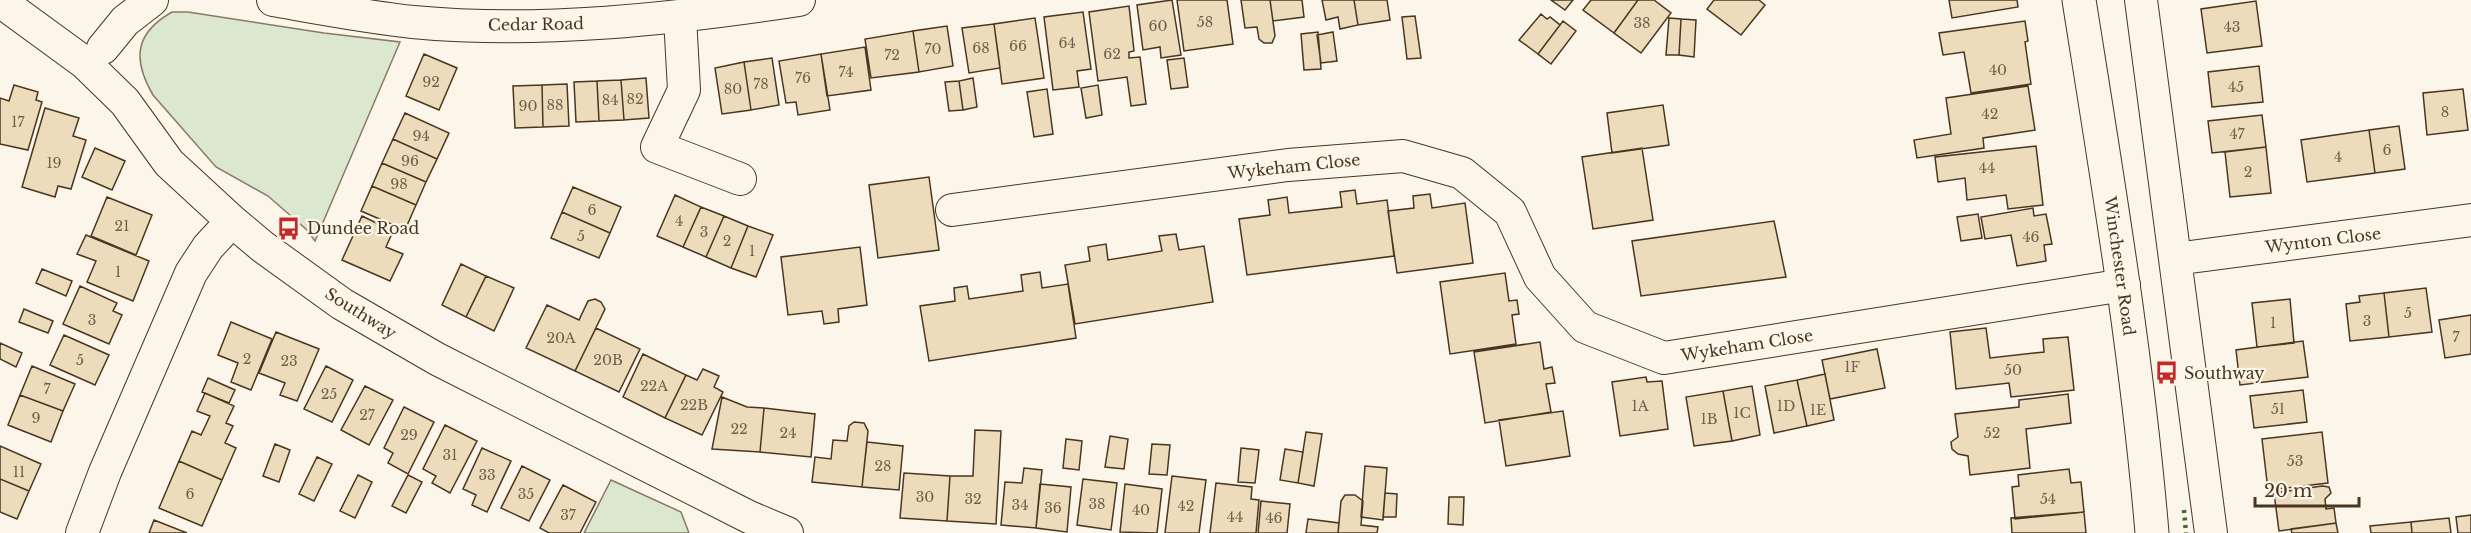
<svg xmlns="http://www.w3.org/2000/svg" width="2471" height="533" viewBox="0 0 2471 533" font-family="'Libre Baskerville',serif">
  <style>
    .green { fill: #dce7d0; stroke: #887966; stroke-width: 1.5 }
    .building { fill: #ecdcbc; stroke: #4a3520; stroke-width: 1.5 }
    .lines { fill: none; stroke-linecap: round; stroke-linejoin: round }
    .street-casing { stroke: #4a3520; stroke-width: 34 }
    .secondary-casing { stroke: #4a3520; stroke-width: 35 }
    .street { stroke: #fbf6e9; stroke-width: 32 }
    .secondary { stroke: #fbf6e9; stroke-width: 33 }
    .hedge { stroke: #436837; stroke-width: 4.5; stroke-dasharray: 3 4.5; stroke-linecap: butt }
    .labels { text-anchor: middle; stroke-width: 4.5; stroke-linejoin: round; paint-order: stroke }
    .number-label { font-size: 14px; fill: #725f47 }
    .street-label { font-size: 16px; fill: #4a3520; stroke: #fbf6e9 }
    .poi-label { font-size: 16px; fill: #4a3520; stroke: #fbf6e9; text-anchor: start }
  </style>
  <rect width="100%" height="100%" fill="#fbf6e9"/>
  <path class="green" d="M172,12h16l136,21 76,9 -85,199 -8,-11 -39,-34 -52,-29 -63,-72c-21,-36 -18,-62 19,-83z
    M611,480l70,32 8,21h-105z"/>
  <path class="building" d="M1172,0l9,55 -20,3 -1,-11 -17,3 -6,-45z
    M1177,0h50l6,44 -49,7z
    M1241,0h29l5,36 -3,7h-8l-5,-4 -2,-12 -12,1z
    M1270,0h32l2,17 -31,4z
    M1322,0h32l4,25 -18,4 -2,-12 -12,3z
    M1354,0h33l3,20 -32,5z
    M1551,0h22l-8,10z
    M1591,0h47l-24,33 -31,-23z
    M1638,0h16l17,13 -30,40 -27,-20z
    M1714,0h45l6,5 -24,30 -34,-26z
    M1949,0h68l1,7 -66,11z
    M2256,1l6,45 -55,7 -6,-44z
    M1129,6l5,45 -5,1v6l11,-1 6,47 -15,2 -4,-29 -29,4 -9,-69z
    M1083,12l8,57 -14,2 2,16 -26,3 -9,-73z
    M1541,14l6,5 3,-2 10,8 -22,29 -19,-14z
    M1415,16l6,42 -14,1 -5,-42z
    M1035,18l9,60 -42,6 -8,-60z
    M1669,18l12,1 -2,36h-13z
    M1681,19l15,1 -2,37 -15,-2z
    M1563,21l13,10 -25,33 -13,-10z
    M2025,21l3,20 -3,1 6,42 -60,9 -7,-41 -21,3 -4,-22z
    M994,24l6,44 -31,5 -7,-45z
    M947,26l6,40 -34,6 -6,-41z
    M913,31l6,41 -48,6 -6,-39z
    M1318,32l3,37 -17,1 -3,-36z
    M1333,32l4,29 -16,2 -4,-28z
    M865,47l6,43 -44,6 -6,-42z
    M424,54l33,14 -18,42 -33,-14z
    M821,54l9,56 -32,5 -2,-13 -10,1 -7,-42z
    M772,58l7,47 -28,5 -7,-48z
    M1184,58l4,29 -17,2 -4,-29z
    M744,62l7,48 -29,4 -7,-46z
    M2259,66l4,36 -51,5 -4,-35z
    M646,78l3,40 -25,2 -3,-40z
    M973,78l4,29 -14,3 -4,-29z
    M621,80l3,40 -25,1 -2,-40z
    M597,81l2,40 -23,1 -2,-40z
    M959,81l4,29 -14,1 -4,-29z
    M567,84l2,42 -26,1 -1,-42z
    M14,85l24,7 -2,8 6,2 -14,48 -28,-6v-46l9,3z
    M542,85l1,42 -28,1 -2,-42z
    M1098,85l4,30 -16,3 -5,-30z
    M2028,86l7,44 -52,8 1,10 -67,10 -3,-18 37,-6 -5,-36z
    M1047,89l6,45 -19,3 -7,-45z
    M2463,89l5,41 -41,5 -4,-42z
    M1663,105l6,40 -57,8 -5,-40z
    M45,108l34,10 -6,18 13,4 -15,49 -13,-3 -3,11 -33,-10z
    M405,113l44,20 -12,26 -44,-20z
    M2262,115l4,32 -54,6 -4,-32z
    M2399,126l6,43 -30,4 -6,-43z
    M2369,130l6,43 -68,9 -6,-42z
    M393,139l44,20 -11,23 -44,-19z
    M2036,146l7,59 -35,4 -2,-14 -39,5 -2,-22 -27,4 -3,-25z
    M2266,147l5,46 -41,4 -5,-45z
    M95,148l30,13 -13,29 -30,-13z
    M1642,148l11,72 -60,9 -11,-72z
    M382,163l44,19 -10,23 -44,-19z
    M929,177l10,73 -61,8 -9,-73z
    M372,186l44,19 -11,25 -44,-19z
    M573,187l48,20 -11,26 -48,-21z
    M1355,190l2,14 30,-4 7,56 -147,19 -8,-56 31,-4 -2,-15 19,-3 2,16 53,-6 -2,-15z
    M1430,194l2,14 33,-5 8,60 -76,10 -9,-62 26,-3 -1,-12z
    M675,195l26,12 -18,40 -26,-11z
    M107,197l45,18 -16,40 -45,-19z
    M701,207l23,9 -18,41 -23,-10z
    M2033,208l1,8 12,-2 6,30 -8,1 2,16 -29,5 -6,-31 -26,4 -4,-22z
    M562,212l48,21 -11,25 -48,-20z
    M1978,214l4,24 -21,3 -4,-24z
    M362,216l31,15 -7,16 17,7 -13,27 -48,-21z
    M724,216l24,10 -17,42 -25,-11z
    M1774,221l12,56 -145,19 -9,-55z
    M748,226l25,9 -17,42 -25,-9z
    M1176,234l3,16 25,-4 9,56 -138,22 -10,-59 25,-4 -2,-14 18,-3 2,16 54,-9 -3,-15z
    M86,235l63,26 -16,40 -46,-19 9,-21 -19,-7z
    M860,247l7,58 -29,4 1,13 -15,2 -2,-13 -34,4 -7,-58z
    M461,264l25,12 -20,41 -24,-12z
    M42,269l30,12 -6,15 -30,-13z
    M1040,272l2,16 26,-4 8,54 -147,23 -9,-55 35,-5 -1,-13 13,-2 2,13 54,-8 -2,-16z
    M1505,273l4,28 8,-1 2,14 -7,1 4,29 -66,10 -10,-72z
    M486,276l28,12 -20,43 -28,-14z
    M80,286l37,17 -4,8 9,4 -13,29 -46,-20z
    M2426,288l6,44 -43,5 -5,-44z
    M2384,293l5,44 -39,4 -4,-37 14,-2 -1,-6z
    M595,299l6,3 4,7 -30,62 -49,-23 21,-43 32,15 9,-19z
    M2290,299l4,44 -37,4 -5,-44z
    M24,309l29,12 -5,12 -29,-11z
    M2471,315v39l-26,4 -6,-38z
    M231,322l41,17 -21,51 -20,-8 7,-19 -20,-8z
    M596,328l44,21 -21,43 -44,-21z
    M1986,328l4,30 54,-6 -1,-13 25,-2 6,53 -63,7 -2,-14 -53,6 -6,-57z
    M276,332l43,17 -22,52 -17,-6 5,-12 -26,-10z
    M64,335l45,20 -14,30 -45,-20z
    M2303,341l5,36 -68,8 -4,-35z
    M1540,342l4,27 8,-2 3,16 -9,1 5,28 -66,11 -11,-71z
    M0,343l22,10 -6,14 -16,-8z
    M1877,349l8,39 -55,11 -8,-39z
    M643,354l43,21 -21,43 -42,-21z
    M32,366l43,18 -12,27 -43,-16z
    M326,366l27,14 -21,42 -28,-13z
    M703,369l16,7 -5,11 9,5 -21,43 -37,-17 21,-43 11,5z
    M1825,374l9,46 -27,6 -10,-46z
    M1646,377l1,5 15,-1 6,48 -48,7 -8,-54z
    M208,378l27,12 -6,13 -27,-11z
    M1797,380l10,46 -33,7 -9,-47z
    M365,386l28,14 -24,45 -28,-15z
    M1752,386l8,49 -28,6 -9,-50z
    M2303,390l4,32 -53,6 -4,-32z
    M1723,391l9,50 -38,5 -8,-49z
    M205,393l29,13 -8,17 7,3 -8,17 11,5 -14,32 -43,-19 13,-30 9,4 9,-19 -13,-5z
    M2068,394l3,29 -45,6 4,39 -60,7 -2,-19 -10,-2 -6,-5 -1,-7 7,-5 -3,-23 64,-7v-7z
    M20,395l43,16 -12,31 -43,-17z
    M722,397l25,10 17,1 -4,44 -48,-3z
    M404,407l30,15 -26,52 -20,-11 5,-10 -9,-5z
    M764,408l51,6 -4,43 -51,-5z
    M1563,411l7,45 -64,10 -7,-46z
    M854,422l10,1 4,8 -6,56 -50,-5 3,-25 16,2 2,-19 14,1 2,-15z
    M445,425l32,16 -27,52 -18,-10 4,-7 -13,-7z
    M975,430l26,1 -5,93 -49,-3 3,-45h23z
    M1306,432l16,2 -8,52 -16,-3z
    M2322,432l6,51 -60,7 -6,-51z
    M1110,436l18,3 -4,30 -19,-2z
    M1066,439l16,2 -3,29 -16,-2z
    M867,442l36,4 -4,44 -37,-3z
    M275,444l15,6 -11,32 -16,-6z
    M1152,444l18,1 -3,30 -18,-1z
    M0,446l41,18 -12,27 -29,-12z
    M482,448l29,13 -24,51 -15,-7 4,-10 -13,-6z
    M1241,448l18,2 -4,33 -17,-1z
    M1285,449l18,3 -5,31 -18,-3z
    M317,457l15,7 -18,37 -15,-7z
    M179,461l43,19 -20,46 -43,-18z
    M522,466l28,14 -21,41 -28,-13z
    M1365,466l22,2 -4,52 -22,-3z
    M1024,468l18,2 -6,58 -35,-3 4,-43 17,1z
    M2069,469l2,14 10,-1 3,30 -69,7 -3,-32 7,-1 -1,-11z
    M904,473l46,3 -3,45 -47,-3z
    M358,475l14,7 -17,36 -15,-7z
    M408,475l14,7 -16,31 -14,-7z
    M1172,476l34,4 -7,53h-34z
    M0,479l29,12 -12,28 -17,-7z
    M1083,479l34,4 -6,47 -34,-5z
    M1216,483l36,4 -1,12 8,1 -3,33h-46z
    M1040,484l31,3 -4,45 -31,-4z
    M1125,484l37,5 -5,44 -37,-1z
    M563,485l33,17 -16,31h-31l-9,-5z
    M2322,486l7,1 2,6 -6,6 1,10 8,-1 2,15 -57,8 -5,-38z
    M1385,493l12,1 -1,23h-13z
    M1345,495h10l8,6 -2,24 17,2 -1,6h-39l3,-32z
    M1449,497h15l-1,28 -15,-1z
    M1261,501l29,3 -3,29h-29z
    M2084,512l2,21h-74l-1,-15z
    M2471,515v18h-13l-2,-16z
    M2449,518l2,15h-39l-1,-11z
    M1308,519l31,4 -1,10h-32z
    M154,520l33,13h-38z
    M2411,522l1,11h-41l-1,-7z
    M2336,523l2,10h-46l-1,-4z"/>
  <g class="lines">
    <defs>
      <path id="street" d="M273,0c46,8 93,17 140,22 126,12 261,-3 386,-22
        M2141,0l70,533
        M0,1l85,62 40,39 44,61 63,58 31,26 79,57 95,55 312,158 38,16
        M680,17l4,73 -27,57 83,32
        M103,48l22,-27 27,-21
        M952,210l336,-45 115,-9 59,17 48,39 30,65 45,50 79,31 460,-73
        M2175,259l296,-39
        M82,533l23,-61 86,-199 17,-26 24,-26"/>
      <path id="secondary" d="M2079,0c28,177 58,354 73,533"/>
    </defs>
    <use href="#street" class="street-casing"/>
    <use href="#secondary" class="secondary-casing"/>
    <use href="#street" class="street"/>
    <use href="#secondary" class="secondary"/>
    <path class="hedge" d="M2184,510l2,23"/>
  </g>
  <defs>
    <symbol id="bus-bare" viewBox="-9 -9 18 18"><path d="M-5-6H5V4H4V6H2V4H-2V6H-4V4H-5ZM-3.5-4V0h7V-4ZM-3.5 1.2v1.5H-2V1.2ZM2 1.2v1.5H3.5V1.2Z" fill="#c62828" stroke="#fbf6e9" stroke-width="2.5" paint-order="stroke"/></symbol>
  </defs>
  <g fill-rule="evenodd">
    <use href="#bus-bare" x="272" y="212" width="33" height="33"/>
    <use href="#bus-bare" x="2150" y="356" width="33" height="33"/>
  </g>
  <g class="labels">
    <g class="number-label">
      <text x="1205" y="27">58</text>
      <text x="1642" y="28">38</text>
      <text x="1158" y="31">60</text>
      <text x="2232" y="32">43</text>
      <text x="1067" y="48">64</text>
      <text x="1018" y="51">66</text>
      <text x="981" y="53">68</text>
      <text x="933" y="54">70</text>
      <text x="1112" y="59">62</text>
      <text x="892" y="60">72</text>
      <text x="1998" y="75">40</text>
      <text x="846" y="77">74</text>
      <text x="803" y="83">76</text>
      <text x="431" y="87">92</text>
      <text x="761" y="89">78</text>
      <text x="2236" y="92">45</text>
      <text x="733" y="94">80</text>
      <text x="635" y="104">82</text>
      <text x="610" y="105">84</text>
      <text x="555" y="110">88</text>
      <text x="528" y="111">90</text>
      <text x="2445" y="117">8</text>
      <text x="1990" y="119">42</text>
      <text x="18" y="127">17</text>
      <text x="2237" y="139">47</text>
      <text x="421" y="141">94</text>
      <text x="2387" y="155">6</text>
      <text x="2338" y="162">4</text>
      <text x="410" y="166">96</text>
      <text x="54" y="168">19</text>
      <text x="1987" y="173">44</text>
      <text x="2248" y="177">2</text>
      <text x="399" y="189">98</text>
      <text x="592" y="215">6</text>
      <text x="679" y="226">4</text>
      <text x="122" y="231">21</text>
      <text x="704" y="237">3</text>
      <text x="581" y="241">5</text>
      <text x="2031" y="242">46</text>
      <text x="727" y="246">2</text>
      <text x="752" y="256">1</text>
      <text x="118" y="277">1</text>
      <text x="2408" y="318">5</text>
      <text x="92" y="325">3</text>
      <text x="2367" y="326">3</text>
      <text x="2273" y="328">1</text>
      <text x="2456" y="342">7</text>
      <text x="561" y="343">20A</text>
      <text x="247" y="364">2</text>
      <text x="80" y="365">5</text>
      <text x="608" y="365">20B</text>
      <text x="289" y="366">23</text>
      <text x="1852" y="372">1F</text>
      <text x="2013" y="375">50</text>
      <text x="654" y="391">22A</text>
      <text x="47" y="394">7</text>
      <text x="329" y="399">25</text>
      <text x="694" y="410">22B</text>
      <text x="1640" y="411">1A</text>
      <text x="1786" y="411">1D</text>
      <text x="2278" y="414">51</text>
      <text x="1818" y="415">1E</text>
      <text x="1742" y="418">1C</text>
      <text x="367" y="420">27</text>
      <text x="36" y="423">9</text>
      <text x="1709" y="424">1B</text>
      <text x="739" y="434">22</text>
      <text x="788" y="438">24</text>
      <text x="1992" y="438">52</text>
      <text x="409" y="440">29</text>
      <text x="450" y="460">31</text>
      <text x="2295" y="466">53</text>
      <text x="883" y="471">28</text>
      <text x="19" y="477">11</text>
      <text x="487" y="480">33</text>
      <text x="190" y="499">6</text>
      <text x="526" y="499">35</text>
      <text x="925" y="502">30</text>
      <text x="973" y="504">32</text>
      <text x="2048" y="504">54</text>
      <text x="1097" y="509">38</text>
      <text x="1020" y="510">34</text>
      <text x="1186" y="511">42</text>
      <text x="1053" y="513">36</text>
      <text x="1141" y="515">40</text>
      <text x="568" y="520">37</text>
      <text x="1235" y="522">44</text>
      <text x="1274" y="523">46</text>
    </g>
    <g class="street-label">
      <text transform="translate(536 24) rotate(-1)" y="6">Cedar Road</text>
      <text transform="translate(1294 166) rotate(-6)" y="6">Wykeham Close</text>
      <text transform="translate(2323 240) rotate(-7)" y="6">Wynton Close</text>
      <text transform="translate(2120 266) rotate(82)" y="6">Winchester Road</text>
      <text transform="translate(361 313) rotate(32)" y="6">Southway</text>
      <text transform="translate(1747 345) rotate(-9)" y="6">Wykeham Close</text>
    </g>
    <g class="poi-label">
      <text x="307" y="234">Dundee Road</text>
      <text x="2184" y="379">Southway</text>
    </g>
  </g>
  <path d="M2255 497v9h104v-9" fill="none" stroke="#4a3520" stroke-width="3"/>
  <text x="2264" y="497" font-size="18" fill="#4a3520" stroke="#fbf6e9" stroke-width="4.5" paint-order="stroke">20 m</text>
</svg>
